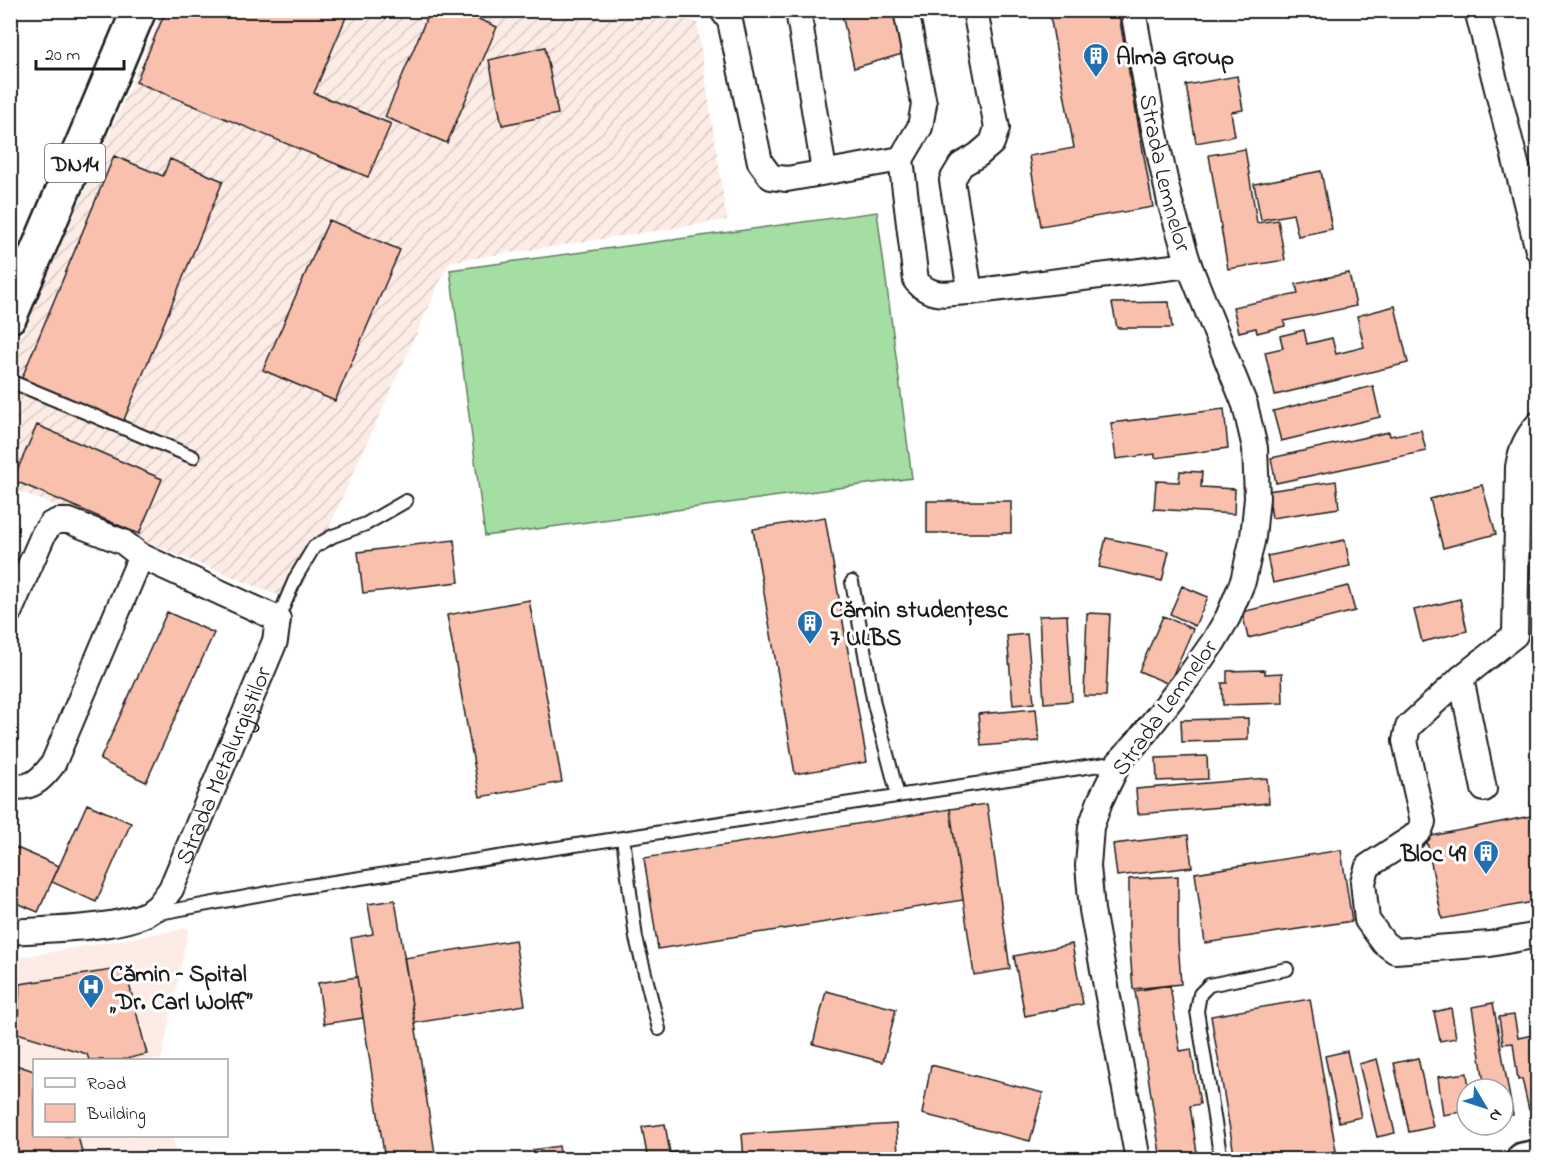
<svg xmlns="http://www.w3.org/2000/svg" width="1548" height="1170" viewBox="0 0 1548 1170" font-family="'Indie Flower',sans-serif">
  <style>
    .built { fill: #fdece6 }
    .industrial { fill: url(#industrial-furrows) }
    .pitch { fill: #a5dea3; stroke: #607d60; stroke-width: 1.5 }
    .building { fill: #f8c0ad; stroke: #1c1c1c; stroke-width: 1.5 }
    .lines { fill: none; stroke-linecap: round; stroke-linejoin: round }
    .service-casing { stroke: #1c1c1c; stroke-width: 16 }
    .minor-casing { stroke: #1c1c1c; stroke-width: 28 }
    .secondary-casing { stroke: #1c1c1c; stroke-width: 38 }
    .primary-casing { stroke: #1c1c1c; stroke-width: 38 }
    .service { stroke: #fff; stroke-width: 12 }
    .minor { stroke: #fff; stroke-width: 24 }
    .secondary { stroke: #fff; stroke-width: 33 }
    .primary { stroke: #fff; stroke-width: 33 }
    .labels { text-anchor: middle; stroke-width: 6; stroke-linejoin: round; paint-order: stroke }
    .shield { fill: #fff; stroke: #606060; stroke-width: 1.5 }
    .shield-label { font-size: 22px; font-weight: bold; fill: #1c1c1c }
    .poi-label { font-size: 24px; font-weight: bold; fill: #1c1c1c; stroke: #fff; text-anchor: start }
    .street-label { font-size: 24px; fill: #1c1c1c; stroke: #fff }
  </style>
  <defs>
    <pattern id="industrial-furrows" width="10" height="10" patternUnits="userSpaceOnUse" patternTransform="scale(1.5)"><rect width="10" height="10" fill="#fdece6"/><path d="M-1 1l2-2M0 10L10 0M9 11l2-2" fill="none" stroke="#d8cac5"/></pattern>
  </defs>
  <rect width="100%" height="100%" fill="#fff"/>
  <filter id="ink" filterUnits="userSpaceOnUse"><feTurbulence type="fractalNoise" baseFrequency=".0167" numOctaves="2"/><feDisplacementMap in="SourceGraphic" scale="12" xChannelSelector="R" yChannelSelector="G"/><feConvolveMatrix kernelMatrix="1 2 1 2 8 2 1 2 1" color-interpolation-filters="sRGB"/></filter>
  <g filter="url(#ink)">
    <path class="built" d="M189,928l-28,132h-127v76h139l4,23h-166l-1,-200z"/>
    <path class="industrial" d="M672,10l25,13 30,197 -278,42 -154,340 -284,-114v-128l152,-349z"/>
    <path class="pitch" d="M877,212l35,266 -427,58 -35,-266z"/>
    <path class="building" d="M166,10h183l-35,83 77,31 -23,53 -232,-95z
      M430,10h28l39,17 -50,116 -62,-26z
      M841,10h59l9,42 -55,16z
      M1049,10h69l35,197 -112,19 -12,-70 45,-8z
      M545,47l13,67 -56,11 -13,-65z
      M1237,76l6,34 -12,2 4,24 -39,7 -10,-58z
      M1245,149l12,74 21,-3 7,40 -57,9 -19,-114z
      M114,156l49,20 7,-17 53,22 -100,241 -102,-42z
      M1321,171l11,58 -34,7 -5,-22 -32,6 -7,-36z
      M329,220l71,30 -65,151 -72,-31z
      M1349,273l7,33 -72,15 1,5 -28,7 -1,-5 -17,4 -6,-25 65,-13 -2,-10z
      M1169,302l3,26h-55l-5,-25z
      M1395,306l13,57 -133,32 -10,-43 18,-4 -3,-12 24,-6 3,14 25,-6 4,16 28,-7 -7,-31z
      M1373,386l7,31 -99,24 -8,-30z
      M1224,409l4,39 -73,10v-4l-39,5 -5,-36z
      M37,425l125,54 -23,55 -126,-54z
      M1421,430l5,21 -150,32 -5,-25 118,-26 1,4z
      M1180,471l22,1 -1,15 34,2 -1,25 -80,-5 2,-28 23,1z
      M1336,481l3,27 -67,10 -4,-27z
      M1482,485l14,49 -53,14 -13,-49z
      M927,501h84v32h-84z
      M825,517l42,245 -72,12 -42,-245z
      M1106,538l63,13 -7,30 -63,-14z
      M454,540l5,42 -96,11 -5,-41z
      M1345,540l5,26 -77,17 -6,-27z
      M1182,586l26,11 -13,29 -25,-12z
      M1348,586l7,25 -107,27 -6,-26z
      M1460,599l7,32 -45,11 -8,-32z
      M529,600l33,182 -82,15 -33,-182z
      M167,612l47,21 -68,149 -46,-22z
      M1087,613l23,1 -4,82h-22z
      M1067,615l5,86 -28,2 -5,-87z
      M1163,616l30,13 -24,55 -30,-13z
      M1027,634l7,69 -21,2 -6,-69z
      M1265,670v4l17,-1 1,30 -60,2 -1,-22h5v-12z
      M1538,682v34l-7,-33z
      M1036,709l3,32 -58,5 -3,-32z
      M1248,718v22l-66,2 -1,-22z
      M1207,756l1,23 -51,2 -1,-23z
      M1267,778l2,25 -131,11 -2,-25z
      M87,804l44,19 -35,79 -44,-20z
      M987,804l23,165 -36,6 -24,-166z
      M950,809l13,91 -305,49 -14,-91z
      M1531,816l7,36v49l-96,18 -16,-82z
      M1188,835l4,32 -75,9 -4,-32z
      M10,845l49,21 -21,46 -28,-12z
      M1341,850l11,71 -147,22 -10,-70z
      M1178,876v64l3,44 -48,5 -4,-52v-58z
      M395,900l20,123 21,137h-51l-28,-183 -6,-39 22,-4 -5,-30z
      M515,940l10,65 -110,18 -11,-65z
      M1072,944l11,60 -58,12 -11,-60z
      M125,968l22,86 -26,6h-32l-2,-6 -70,-21 3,-49z
      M1538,969v45l-9,-43z
      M357,977l6,41 -39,6 -6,-41z
      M1170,985l10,66 11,-2 9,55 -10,2 8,54h-37l-26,-169z
      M826,991l70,18 -13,53 -70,-18z
      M1310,999l26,152 -47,9h-54l-24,-144z
      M1493,1003l20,112 -10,2v-28h-15l-2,-7h-2l-12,-75z
      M1451,1008l5,30 -16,3 -6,-29z
      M1514,1015l4,23 20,-4v75l-9,1 -7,-31 -4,1 -5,-37 -10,1 -4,-27z
      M1347,1051l14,66 -22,5 -14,-66z
      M1418,1058l15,69 -24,5 -15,-69z
      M1377,1059l18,74 -18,4 -18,-73z
      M10,1063l24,8v65h44l6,24h-56l-1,-4 -17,-5z
      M931,1065l112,28 -13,48 -108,-27z
      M1467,1073l2,16h-2v22l-24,4 -5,-38z
      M665,1124l5,29 16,-3 1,10h-71l31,-5 -5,-28z
      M896,1124l2,29 -88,7h-66l-2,-26z
      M559,1146l2,14h-27l-1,-10z"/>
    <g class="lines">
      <defs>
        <path id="service" d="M10,381l183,76
          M852,582l22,122 24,92
          M278,619l18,-42 18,-30 19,-11 33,-12 40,-23
          M623,838l13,100 23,91
          M154,914l141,-26 824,-126
          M1221,1160l-24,-149 3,-17 9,-9 78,-16"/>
        <g id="minor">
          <path d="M722,10l8,11 30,141 11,15 16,2 114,-20"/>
          <path d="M798,10l26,161"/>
          <path d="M906,10l18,94 -4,23 -19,32 15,122c16,18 32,12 54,11l219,-27"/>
          <path id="s1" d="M1133,10l21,119 16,73 19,63 56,140 10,43 2,50 -4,39 -10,44 -15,36 -14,24 -24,34 -51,65 -20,22 -19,39 -9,26 -3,39 4,44 46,250"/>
          <path d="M1477,10l61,240"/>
          <path d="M970,292l-18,-112 9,-15 17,-10 14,-12 5,-15 -22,-118"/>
          <path d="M1538,424c-12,14 -17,25 -20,43l-3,168 -54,43 -53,49 -3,14 18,81 -3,8 -7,7 -45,29 -5,16 4,38 17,23 11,8 95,-7 48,-9"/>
          <path d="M10,611l34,-78 7,-9 7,-3h11l54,21 18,14 -88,208c-12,16 -22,26 -43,22"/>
          <path d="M1461,678l23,111"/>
          <path id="s2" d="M10,932c36,-3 121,-2 147,-25 5,-5 10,-13 14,-18l104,-248 3,-22 -137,-63"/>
        </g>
        <path id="secondary" d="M1523,1160l15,-3"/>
        <path id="primary" d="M10,316l129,-306"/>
      </defs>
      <use href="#service" class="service-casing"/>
      <use href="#minor" class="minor-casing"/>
      <use href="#secondary" class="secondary-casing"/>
      <use href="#primary" class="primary-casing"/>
      <use href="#service" class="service"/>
      <use href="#minor" class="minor"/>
      <use href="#secondary" class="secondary"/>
      <use href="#primary" class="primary"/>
    </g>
  </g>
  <defs>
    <symbol id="building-pin" viewBox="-11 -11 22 30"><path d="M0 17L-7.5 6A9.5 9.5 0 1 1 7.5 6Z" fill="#1f6fb2" stroke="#fff"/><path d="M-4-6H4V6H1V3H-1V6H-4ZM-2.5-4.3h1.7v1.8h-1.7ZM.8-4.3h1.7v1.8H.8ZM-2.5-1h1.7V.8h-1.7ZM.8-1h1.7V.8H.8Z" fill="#fff"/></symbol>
    <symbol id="hospital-pin" viewBox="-11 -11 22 30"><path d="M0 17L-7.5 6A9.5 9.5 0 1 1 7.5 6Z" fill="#1f6fb2" stroke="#fff"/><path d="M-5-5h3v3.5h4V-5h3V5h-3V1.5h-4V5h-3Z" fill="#fff"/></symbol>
  </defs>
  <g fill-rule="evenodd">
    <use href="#building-pin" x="1081" y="41" width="30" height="40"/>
    <use href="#building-pin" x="795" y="608" width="30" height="40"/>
    <use href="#building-pin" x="1471" y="838" width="30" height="40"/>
    <use href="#hospital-pin" x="76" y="972" width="30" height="40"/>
  </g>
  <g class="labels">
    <rect class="shield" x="45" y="144" width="60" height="38" rx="4.5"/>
    <g class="shield-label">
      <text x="75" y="171">DN14</text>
    </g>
    <g class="poi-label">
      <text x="1116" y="64">Alma Group</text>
      <text x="830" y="617">Cămin studențesc<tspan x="830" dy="28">7 ULBS</tspan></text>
      <text x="1466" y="861" text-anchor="end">Bloc 49</text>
      <text x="110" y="981">Cămin – Spital<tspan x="110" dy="28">„Dr. Carl Wolff”</tspan></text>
    </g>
    <g class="street-label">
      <text dy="8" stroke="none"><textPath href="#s1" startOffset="166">Strada Lemnelor</textPath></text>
      <text transform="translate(1164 707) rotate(-54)" y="8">Strada Lemnelor</text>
      <text dy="8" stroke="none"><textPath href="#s2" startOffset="308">Strada Metalurgiștilor</textPath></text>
    </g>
  </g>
  <rect width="1548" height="1170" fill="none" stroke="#fff" stroke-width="36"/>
  <rect x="18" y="18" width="1512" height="1134" fill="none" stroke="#1c1c1c" stroke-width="2" filter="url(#ink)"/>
  <rect x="33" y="1059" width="195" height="78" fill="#ffffff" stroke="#a4a4a4" stroke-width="1.5"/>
  <rect x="45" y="1078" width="30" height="9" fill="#ffffff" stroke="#a4a4a4" stroke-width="1.5"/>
  <text x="87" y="1089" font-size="18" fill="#1c1c1c">Road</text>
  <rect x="45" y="1104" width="30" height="18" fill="#f8c0ad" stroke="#a4a4a4" stroke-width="1.5"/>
  <text x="87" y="1119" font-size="18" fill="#1c1c1c">Building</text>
  <g transform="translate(1485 1107) rotate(129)"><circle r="28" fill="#ffffff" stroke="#a4a4a4" stroke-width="1.5"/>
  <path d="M0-4.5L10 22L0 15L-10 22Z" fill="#1f6fb2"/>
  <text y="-9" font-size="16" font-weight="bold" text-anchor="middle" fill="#1c1c1c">N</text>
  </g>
  <path d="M36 60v9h88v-9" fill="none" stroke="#1c1c1c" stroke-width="3"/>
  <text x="45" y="60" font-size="18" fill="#1c1c1c" stroke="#ffffff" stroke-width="4.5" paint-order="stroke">20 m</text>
</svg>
